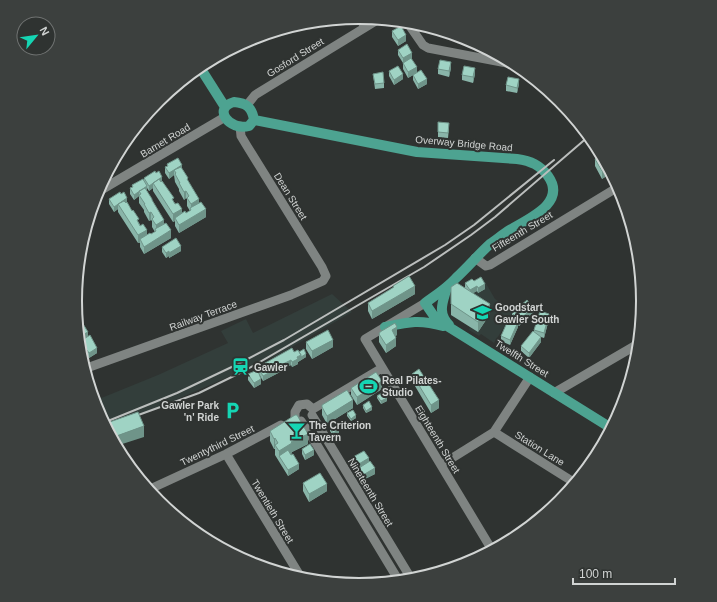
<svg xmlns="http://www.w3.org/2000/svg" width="717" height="602" viewBox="0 0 717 602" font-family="Helvetica,sans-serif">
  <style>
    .built { fill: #333e3b }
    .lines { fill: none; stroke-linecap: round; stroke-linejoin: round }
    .minor { stroke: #7f8482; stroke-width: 9 }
    .major { stroke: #4da391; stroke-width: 10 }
    .rail { stroke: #bbbebd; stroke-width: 2 }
    .wall { fill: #89b5a9 }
    .shaded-wall { fill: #6f9489 }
    .building { fill: #9fd3c4; stroke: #6f9489 }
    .labels { text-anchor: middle; stroke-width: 4; stroke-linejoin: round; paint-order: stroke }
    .street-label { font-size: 10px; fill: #d1d4d3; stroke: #2f3331 }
    .poi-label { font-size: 10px; font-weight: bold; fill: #d1d4d3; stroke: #2f3331; text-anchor: start }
    .rim { fill: none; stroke: #d1d4d3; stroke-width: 2 }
  </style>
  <rect width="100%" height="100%" fill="#2f3331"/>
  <path class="built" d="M484,280l11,19 19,12 -20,32 -13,-9 -2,2 -10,-6 1,-3 -19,-12 23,-29z
    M332,294l20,18 -74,43 -171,75 -11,-21 -2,-8 64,-26 70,-32 -7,-12 25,-12 7,14z"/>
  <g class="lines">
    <path class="minor" d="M359,17l6,10
      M407,22l16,23 5,3 89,17
      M247,105l8,-10 124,-76
      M96,193l129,-76
      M475,258l11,8 4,-1 128,-78
      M425,303l-60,36 127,211
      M84,369l207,-74 32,-14 3,-5 -4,-9 -75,-121 -6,-10 -1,-10
      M554,393l84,-49
      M313,409l69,-41
      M312,415l100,165
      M295,417v-5l4,-7 8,-1 6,5
      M301,421l16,24 82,136
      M494,432l81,51
      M226,454l76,125
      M441,465l53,-33 36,-55
      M148,490l78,-36 55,-29
      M150,490l6,10"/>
    <path class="major" d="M199,66l26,41
      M234,102c12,1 18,5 20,18l-5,6c-20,5 -37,-18 -15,-24z
      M254,120l163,32 100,7c14,2 23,6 31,17 20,28 -23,44 -40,55 -6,4 -12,9 -18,13 -12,11 -22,23 -34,34 -9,10 -20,17 -31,25l11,16 175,109
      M447,287c-4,15 -10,25 2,38
      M385,327c23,-5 34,-8 58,-1"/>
    <path class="rail" d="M130,418l69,-25 47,-23 178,-103 47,-32 24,-18 94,-81
      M103,423l74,-30 61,-29 46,-24 161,-95 29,-20 80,-65"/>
  </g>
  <path class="wall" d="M392,31l14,10 -8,5 -6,-9z
    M444,32l11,3v4l-11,-3z
    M398,50l14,8 -9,5 -5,-8z
    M403,63l14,9 10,12 -9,5 -5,-9v-5l-5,3 -5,-9z
    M451,68l-2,9 -11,-3v-5z
    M389,71l14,8 -9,6 -5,-9z
    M373,74l11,9v5l-9,1z
    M475,74l-2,9 -11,-3v-5z
    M519,84l-2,9 -11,-2v-6z
    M438,122l11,6 -1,10 -10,-1z
    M601,155l10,18 -9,6 -7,-13v-7z
    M167,164l15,6 24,47 -27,16 -4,-7v-5l-2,1 -20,-31v-3l-4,3 -2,-3v3l24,47 -27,16 -4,-7v-4h-2l-20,-31v-3l-4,3 -5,-8v-5l18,4 12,20 8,12 4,-1 4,-2 -3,-5v-6l-1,-1 -2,1 -5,-9v-2l-5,-7v-7l-5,4 -4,-6v-6l2,-1v-2l12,-4v-3l18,3 12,21 8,12 4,-1 4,-2 -3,-5v-7l-1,-1 -2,2 -5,-9v-2l-4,-7 -1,-7 -5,4 -4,-6v-6l2,-1z
    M162,247l19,4 -12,7v-2l-3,2 -4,-6z
    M474,281l11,8 -7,4 -1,-2 -4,2 17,21 -12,18 -27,-17v-28l14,1v-5z
    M393,286l22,8 -43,25 -4,-8v-8l25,-15z
    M76,312l2,9 19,32 -8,5 -2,-3 -2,1 -4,-10v-5l-2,1z
    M534,312l-15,14 -1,-1v2l-8,18 -9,-4v-5l13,-16 -2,-2v-5z
    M549,319l-5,19 -3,-1v5l-12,16 -8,-7v-5l13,-14v-2z
    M379,334l18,1 -2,1 1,10 -10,7 -7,-11z
    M306,342l27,5 -21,12 -6,-10z
    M294,352h5l7,5 -8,5v2l-6,3 -1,-2 -9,5v1l-19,10 -5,-9v-5z
    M248,374l13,10 -7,4 -6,-8z
    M412,374l27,34 -8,5 -19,-32z
    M351,388l31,1 -25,16 -6,-10z
    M377,396l10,5 -6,3 -4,-6z
    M363,405l9,5 -6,3 -3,-5z
    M322,407l31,1 -26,16 -5,-9z
    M347,413l9,5 -5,3 -4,-5z
    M330,428l9,5 -6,3 -3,-5z
    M270,431l38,13 -16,8v1l-1,1 8,15 -11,7 -13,-21v-6h-1l-4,-8z
    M302,449l12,6 -9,5 -3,-6z
    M353,457l16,5 6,12 -12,6 -4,-7v-4l-2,1 -4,-8z
    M303,483l24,8 -18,11 -6,-11z"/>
  <path class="shaded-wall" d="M406,35v6l-8,5v-6z
    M412,53v5l-9,5v-5z
    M451,62v6l-2,9v-6z
    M417,67v6l-9,5v-6z
    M475,68v6l-2,9v-6z
    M403,74v5l-9,6v-5z
    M427,79v5l-9,5v-5z
    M519,79v5l-2,9v-5z
    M182,165v5h-8v5l-5,4v-6z
    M608,167l3,6 -9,6v-8z
    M162,177v6h-9v5l-4,3v-5z
    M147,186v6l-6,2 -2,-3v5l-5,4v-5z
    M186,191v7l-2,2v-8z
    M127,198v6h-9v5l-4,3v-5z
    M199,199v8l-8,3v-6z
    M182,209v8l-7,1v3l-2,1v-8z
    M206,209v8l-27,16v-8z
    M151,212v8l-2,1v-8z
    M164,220v8l-8,3v-6z
    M147,230v8l-7,1v4h-2v-8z
    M171,230v8l-27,16v-7z
    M181,246v5l-12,7v-5z
    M169,251v5l-3,2v-5z
    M485,284v5l-7,4v-5z
    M415,286v8l-43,25v-8z
    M477,286v5l-7,4v-5z
    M490,304v10l-12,18v-10z
    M534,307v5l-15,14v-6z
    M549,314v5l-5,19v-5z
    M78,316v5l-1,1 -1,-5z
    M518,322v5l-8,18v-5z
    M397,327v8l-5,3v-8z
    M88,332v5l-9,5v-5z
    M541,337v5l-12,16v-5z
    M396,338v8l-10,7v-8z
    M333,340v7l-21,12v-8z
    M97,348v5l-8,5v-5z
    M87,350v5l-2,1v-5z
    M306,354v3l-8,5v2l-6,3v-5l5,-5 4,-2z
    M291,360v5l-9,5v1l-19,10v-5z
    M261,379v5l-7,4v-5z
    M382,381v8l-25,16v-8z
    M387,398v3l-6,3v-3z
    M353,400v8l-26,16v-8z
    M439,400v8l-8,5v-8z
    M372,407v3l-6,3v-2z
    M356,415v3l-5,3v-2z
    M144,426v11l-28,9 -5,-8z
    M339,430v3l-6,3v-3z
    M308,434v10l-16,8v1l-10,7 -3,-4v5v-10l12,-9z
    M275,438v10l-1,1v-10z
    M314,450v5l-9,5v-5z
    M369,458v5l-12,7v-5z
    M299,464v5l-11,7v-6z
    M375,468v6l-12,6v-5z
    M327,484v7l-18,11v-8z"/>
  <path class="building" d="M401,26l5,9 -8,5 -6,-9z
    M407,44l5,9 -9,5 -5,-8z
    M411,58l6,9 -9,5 -5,-9z
    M440,60l11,2 -2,9 -11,-2z
    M398,66l5,8 -9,6 -5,-9z
    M464,66l11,2 -2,9 -11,-2z
    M421,70l6,9 -9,5 -5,-9z
    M383,72l1,11 -9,1 -2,-10z
    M508,77l11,2 -2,9 -11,-3z
    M438,122l11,1 -1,10 -10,-1z
    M601,155l7,12 -6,4 -7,-12z
    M178,158l4,7 -13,8 -4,-6 3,-1 -1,-2z
    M181,167l7,11 -1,1 12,20 -8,5 -4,-6 2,-2 -3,-5 -2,1 -5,-9h1l-5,-9 1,-1 -2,-3z
    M155,171l1,2 3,-2 3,6 -13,9 -5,-8z
    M143,179l4,7 -13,9 -4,-7 3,-1 -1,-2z
    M159,179l2,3 1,-1 12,17 -2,1 3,5 3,-1 4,6 -9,5 -20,-31z
    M145,188l7,11v1l12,20 -8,5 -4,-6 2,-2 -3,-5 -2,1 -5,-9h1l-6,-9 2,-1 -2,-3z
    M120,192l1,2 3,-2 3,6 -13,9 -5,-8z
    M124,201l2,2 1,-1 5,9 1,-1 6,9 -2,1 3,6 3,-2 4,6 -9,5 -20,-31z
    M201,202l5,7 -27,16 -4,-7 10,-7 1,2 5,-3 -1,-2z
    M166,223l5,7 -27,17 -4,-8 10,-6 1,1 5,-3 -1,-2z
    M176,238l5,8 -12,7v-2l-3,2 -4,-6z
    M409,276l6,10 -43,25 -4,-8 26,-16 -1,-1z
    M481,277l4,7 -7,4 -1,-2 -7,4 -5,-7 7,-4 2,2z
    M457,283l33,21 -12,18 -27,-18v-17z
    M527,300l7,7 -15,13 -7,-7z
    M540,311l9,3 -5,19 -10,-3z
    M509,318l9,4 -8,18 -9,-4z
    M80,319l8,13 -9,5 -1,-1 -1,-14z
    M395,323l2,4 -5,3 4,8 -10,7 -7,-11 1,-2z
    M328,330l5,10 -21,11 -6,-9z
    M533,331l8,6 -12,16 -8,-7z
    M90,335l7,13 -8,5 -2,-3 -2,1 -4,-10z
    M292,348l2,4 4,-2 3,5 -4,2 1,2 -6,3 -1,-2 -10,5 1,1 -19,10 -5,-9z
    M304,349l2,5 -5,3v-2l-2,-3z
    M419,369l20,31 -8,5 -19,-31z
    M255,371h3l3,8 -7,4 -6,-9z
    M376,372l6,9 -25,16 -6,-9z
    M347,390l6,10 -26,16 -5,-9v-2z
    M383,392l4,6 -6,3 -4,-5z
    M369,401l3,6 -6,4 -3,-6z
    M353,410l3,5 -5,4 -4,-6z
    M138,412l6,14 -33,12 -7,-14z
    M295,415h2l11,19 -17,8 1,1 -13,8 -4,-6 3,-2 -3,-5 -1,1 -4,-8z
    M335,424l4,6 -6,3 -3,-5z
    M310,444l4,6 -9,5 -3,-6z
    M288,450l3,5 2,-1 6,10 -11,6 -9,-14z
    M364,451l5,7 -12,7 -4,-8z
    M370,461l5,7 -12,7 -4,-7z
    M320,473l7,11 -18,10 -6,-11z"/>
  <defs>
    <symbol id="school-bare" viewBox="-9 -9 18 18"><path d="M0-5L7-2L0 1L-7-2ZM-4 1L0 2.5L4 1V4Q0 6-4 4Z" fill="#15d5b3" stroke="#2f3331" stroke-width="2.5" paint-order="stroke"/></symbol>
    <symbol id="station-bare" viewBox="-9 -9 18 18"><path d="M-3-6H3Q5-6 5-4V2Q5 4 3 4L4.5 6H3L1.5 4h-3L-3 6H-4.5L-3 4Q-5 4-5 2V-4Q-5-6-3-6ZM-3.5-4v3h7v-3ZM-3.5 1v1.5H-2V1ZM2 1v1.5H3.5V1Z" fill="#15d5b3" stroke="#2f3331" stroke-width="2.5" paint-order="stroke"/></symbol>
    <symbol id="stadium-bare" viewBox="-9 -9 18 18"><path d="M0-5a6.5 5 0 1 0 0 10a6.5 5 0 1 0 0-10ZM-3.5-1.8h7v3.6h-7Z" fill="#15d5b3" stroke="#2f3331" stroke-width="2.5" paint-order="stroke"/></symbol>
    <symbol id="parking-bare" viewBox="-9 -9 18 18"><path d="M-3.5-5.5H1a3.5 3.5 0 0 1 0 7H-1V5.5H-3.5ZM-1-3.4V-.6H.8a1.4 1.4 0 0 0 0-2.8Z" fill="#15d5b3" stroke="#2f3331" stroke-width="2.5" paint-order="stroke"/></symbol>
    <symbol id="bar-bare" viewBox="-9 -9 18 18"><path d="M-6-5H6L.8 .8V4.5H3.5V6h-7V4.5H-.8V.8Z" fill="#15d5b3" stroke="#2f3331" stroke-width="2.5" paint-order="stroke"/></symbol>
  </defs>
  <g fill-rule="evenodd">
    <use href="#school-bare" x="470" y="300" width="25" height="25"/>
    <use href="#station-bare" x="228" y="354" width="25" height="25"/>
    <use href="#stadium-bare" x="356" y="374" width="25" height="25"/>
    <use href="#parking-bare" x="220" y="398" width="25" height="25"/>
    <use href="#bar-bare" x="284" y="418" width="25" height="25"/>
  </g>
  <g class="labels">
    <g class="street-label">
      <text transform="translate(295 57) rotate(-32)" y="4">Gosford Street</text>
      <text transform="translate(165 140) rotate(-31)" y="4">Barnet Road</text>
      <text transform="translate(464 143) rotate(5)" y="4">Overway Bridge Road</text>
      <text transform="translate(291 196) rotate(58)" y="4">Dean Street</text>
      <text transform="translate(522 231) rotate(-31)" y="4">Fifteenth Street</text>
      <text transform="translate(203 315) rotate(-20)" y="4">Railway Terrace</text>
      <text transform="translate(522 358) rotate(32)" y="4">Twelfth Street</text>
      <text transform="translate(438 439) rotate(59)" y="4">Eighteenth Street</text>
      <text transform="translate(217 445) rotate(-26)" y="4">Twentythird Street</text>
      <text transform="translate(540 448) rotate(32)" y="4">Station Lane</text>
      <text transform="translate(371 492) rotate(59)" y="4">Nineteenth Street</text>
      <text transform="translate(273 511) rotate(59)" y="4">Twentieth Street</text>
    </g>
    <g class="poi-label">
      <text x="495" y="311">Goodstart<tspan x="495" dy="12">Gawler South</tspan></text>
      <text x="254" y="371">Gawler</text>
      <text x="382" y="384">Real Pilates-<tspan x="382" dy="12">Studio</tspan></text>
      <text x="219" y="409" text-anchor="end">Gawler Park<tspan x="219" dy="12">'n' Ride</tspan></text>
      <text x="309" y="429">The Criterion<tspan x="309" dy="12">Tavern</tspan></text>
    </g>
  </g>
  <path d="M0 0H717V602H0ZM82 301a277 277 0 1 1 554 0a277 277 0 1 1-554 0Z" fill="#3c403e" fill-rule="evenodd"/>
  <path class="rim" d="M82 301a277 277 0 1 1 554 0a277 277 0 1 1-554 0Z"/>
  <g transform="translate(36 36) rotate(61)"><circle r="19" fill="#2f3331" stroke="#707372"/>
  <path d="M0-3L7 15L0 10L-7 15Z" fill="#15d5b3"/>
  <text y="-6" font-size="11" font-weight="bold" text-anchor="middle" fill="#d1d4d3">N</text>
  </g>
  <path d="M573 578v6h102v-6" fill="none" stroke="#d1d4d3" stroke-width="2"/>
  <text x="579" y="578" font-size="12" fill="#d1d4d3" stroke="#2f3331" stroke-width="3" paint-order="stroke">100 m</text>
</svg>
